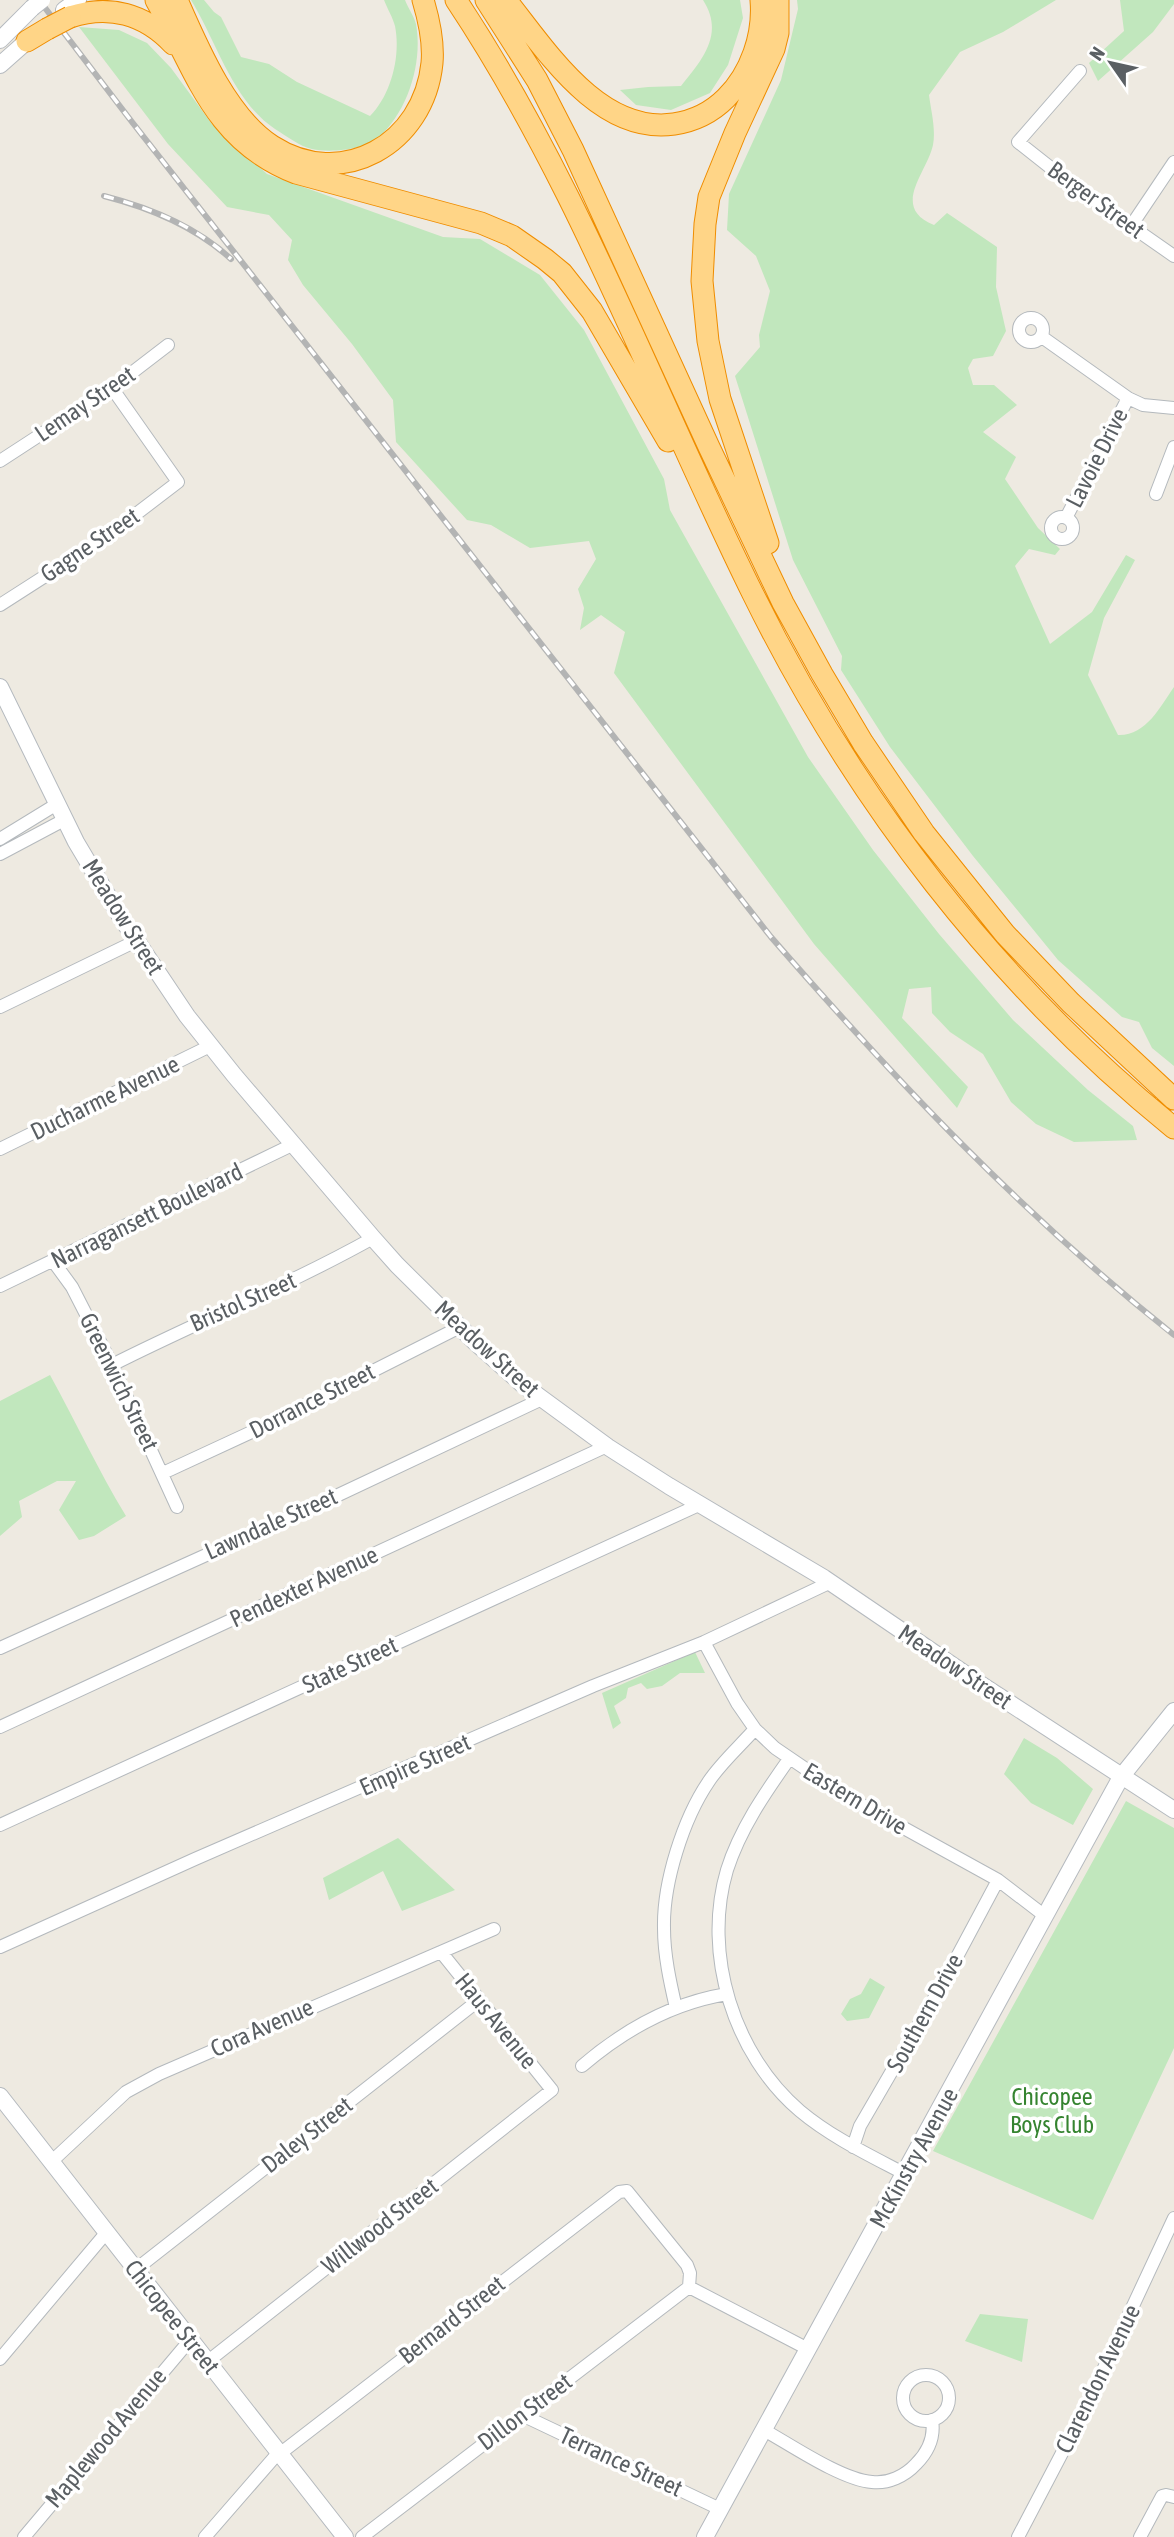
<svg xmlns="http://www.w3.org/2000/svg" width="1174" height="2537" viewBox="0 0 1174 2537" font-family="'Asap Condensed',sans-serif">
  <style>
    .green { fill: #c1e7bd }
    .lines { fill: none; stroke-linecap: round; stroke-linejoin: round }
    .street-casing { stroke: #b4b9bd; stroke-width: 14 }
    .secondary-casing { stroke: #b5babf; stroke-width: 18 }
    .highway-casing { stroke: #ef8d00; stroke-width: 23 }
    .street { stroke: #fff; stroke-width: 12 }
    .secondary { stroke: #fff; stroke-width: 16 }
    .highway { stroke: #ffd587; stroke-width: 21 }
    .rail-casing { stroke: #b3b4b4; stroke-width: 6 }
    .rail { stroke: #fff; stroke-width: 3.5; stroke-dasharray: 10; stroke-linecap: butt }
    .secondary-bridge-casing { stroke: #b5babf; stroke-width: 18; stroke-linecap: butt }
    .highway-bridge-casing { stroke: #ef8d00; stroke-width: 23; stroke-linecap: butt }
    .secondary-bridge { stroke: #fff; stroke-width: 16 }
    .highway-bridge { stroke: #ffd587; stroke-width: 21 }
    .labels { text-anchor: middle; stroke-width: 7; stroke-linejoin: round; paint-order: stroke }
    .street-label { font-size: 24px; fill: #5a5f63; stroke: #fff }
    .park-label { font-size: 24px; fill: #358430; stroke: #fff }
  </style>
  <rect width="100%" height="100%" fill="#eeeae1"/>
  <path class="green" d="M191,0h13l10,12 7,5 20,40 28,7 28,18 73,34c21,-21 31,-60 25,-90 -2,-8 -8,-18 -11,-26h21c3,8 9,16 11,24 7,38 -8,87 -37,113 -14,13 -49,16 -67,12 -11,-2 -27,-14 -37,-20 -43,-29 -58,-87 -84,-129z
    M703,0h37l3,18 -15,47 -18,28 -39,17 -35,-5 -16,-15 28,-3 33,-1c21,-26 44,-52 22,-86z
    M797,0h259l-53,32 -43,20 -31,43c2,16 7,34 4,50 -6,28 -43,62 1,80l13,-12 50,34 -1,40 10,44 -13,25 -20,3 -5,9 5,17h21l23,20 -34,27 33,25 -11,22 33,49 22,21 -5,6 -26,-6 -14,17 35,78 42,-32 34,-57 9,5 -31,58 -16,57 30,60c28,1 42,-28 56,-48v379l-22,-18 -13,-26 -17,-5 -64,-57 -85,-104 -83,-109 -49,-77 1,-14 -49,-96 -58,-184 25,-29 -1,-12 11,-44 -14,-35 -29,-26 2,-36 52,-114 17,-71z
    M1120,0h54v4l-21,28 -55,49 -9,-18 35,-32z
    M79,27l40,3 28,13 24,25 41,56 55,50 176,63 37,2 60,36 44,55 80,149 6,31 138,247 65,93 66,84 74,86 75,70 45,36 4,14 -63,2 -38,-18 -25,-22 -28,-48 -33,-22 -18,-19 -1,-26 -22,2 -7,29 66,69 -11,21 -143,-164 -200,-271 11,-41 -24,-17 -21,15 4,-22 -6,-19 18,-30 -7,-18 -59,7 -39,-23 -24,-5 -71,-78 -3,-42 -41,-56 -49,-59 -15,-25 4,-20 -23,-25 -42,-8 -59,-63z
    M50,1375c26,47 48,95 76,141l-32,20 -15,4 -20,-30 17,-29h-19l-38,20 3,16 -22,19v-135z
    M695,1652l10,21h-25l-18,13 -15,3 -6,-6 -13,5 -2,10 -12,8 7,17 -8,6 -11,-36z
    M1024,1738l33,20 36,31 -20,36 -42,-22 -27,-29z
    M1126,1801l48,27v220l-81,172 -160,-69z
    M398,1838l57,52 -53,21 -19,-40 -54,29 -6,-22z
    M870,1978l15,9 -16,31 -22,3 -6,-7 9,-15 11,-5z
    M980,2314l48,5 -6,43 -57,-21z"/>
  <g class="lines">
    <defs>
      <path id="street" d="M1080,71l-62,71 57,45 99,69
        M1131,226l43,-64
        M1019 330a12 12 0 1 1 24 0a12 12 0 1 1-24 0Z
        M1042,337l86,61 15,7 31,3
        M0,461l112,-73 56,-43
        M1156,494l18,-47
        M1051 528a11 11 0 1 1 22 0a11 11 0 1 1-22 0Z
        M1066,518l62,-120
        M0,605l106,-68 72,-55 -66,-94
        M0,839l57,-35
        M0,854l64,-34
        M0,1007l136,-66
        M0,1149l210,-103
        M53,1261l19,26 40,78 65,142
        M0,1286l294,-142
        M112,1365c87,-44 177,-80 261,-127
        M163,1473l95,-44 202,-102
        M704,1642l33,61 18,26 20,19 69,47 154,85 47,36
        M0,1648l317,-143 225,-106
        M0,1727l607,-281
        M789,1759c-24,34 -49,70 -62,111 -25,84 7,185 73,241 31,26 69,44 105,63
        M0,1825l701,-321
        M0,1947l195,-88 398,-173 111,-44 127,-60
        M676,2008c-6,-26 -12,-53 -12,-80 -1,-45 19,-109 45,-147 12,-18 31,-35 46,-52
        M582,2066c42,-36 90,-63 145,-72
        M853,2147l7,-21 83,-143 55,-103
        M51,2162l75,-70 33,-18 335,-145
        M135,2270l344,-270
        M0,2359l106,-126
        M207,2362l345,-272 -111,-138
        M903 2398a23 23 0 1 1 46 0a23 23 0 1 1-46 0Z
        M522,2415l198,94
        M764,2430c27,15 78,50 108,52 16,2 33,-6 44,-18 12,-12 19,-26 16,-44
        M24,2537l166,-197
        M205,2537l74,-85 7,-3 333,-257 8,-1 60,74 3,8 -1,14 119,62
        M362,2537l327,-250
        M1018,2537l65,-124 91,-195
        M1140,2537l22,-41 4,-1 8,2"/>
      <path id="secondary" d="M64,10l14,-10
        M0,40l32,-32
        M0,65l35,-31
        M0,687l76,155 44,74 67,100 47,59 139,163 24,27 78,77 47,42 86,63 61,39 155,92 150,102 200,130
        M0,2096l345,441
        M705,2537l416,-760 53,-66"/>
      <path id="highway" d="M156,0c40,71 57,141 140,173l185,50 31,13 33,23 17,14 30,38 76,130
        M177,0c21,48 50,117 95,146 70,45 152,-2 160,-83 2,-22 -3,-43 -9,-63
        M456,0c123,185 199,396 297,594 101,205 243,390 421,534
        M486,0l51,80 36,70 136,297 74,156 39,71 41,69 61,90 81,101 66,69 103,96
        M506,0c40,50 93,135 168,124 20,-3 38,-12 52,-26 25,-25 38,-63 35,-98
        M70,17c39,-13 75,-3 103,27
        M27,41l20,-12
        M768,543l-48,-144 -12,-58 -6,-60 3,-57 4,-27 26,-64 39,-84 4,-16v-33"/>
    </defs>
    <use href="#street" class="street-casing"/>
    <use href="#secondary" class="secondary-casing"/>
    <use href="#highway" class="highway-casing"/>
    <use href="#street" class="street"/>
    <use href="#secondary" class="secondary"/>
    <use href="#highway" class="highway"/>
    <defs>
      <path id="rail" d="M39,0l93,122 639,815c126,145 252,278 403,398
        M104,196c47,12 91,30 127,63"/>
    </defs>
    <use href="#rail" class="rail-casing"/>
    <use href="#rail" class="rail"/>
    <defs>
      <path id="secondary-bridge" d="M32,8l10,-8"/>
      <path id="highway-bridge" d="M47,29l23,-12"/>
    </defs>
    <use href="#secondary-bridge" class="secondary-bridge-casing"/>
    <use href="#highway-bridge" class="highway-bridge-casing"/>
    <use href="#secondary-bridge" class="secondary-bridge"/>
    <use href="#highway-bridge" class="highway-bridge"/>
  </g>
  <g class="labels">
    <g class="street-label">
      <text transform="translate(1096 200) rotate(36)" y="8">Berger Street</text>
      <text transform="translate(85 404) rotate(-34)" y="8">Lemay Street</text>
      <text transform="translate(1097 458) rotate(-63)" y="8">Lavoie Drive</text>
      <text transform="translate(90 545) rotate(-34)" y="8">Gagne Street</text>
      <text transform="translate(123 917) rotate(58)" y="8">Meadow Street</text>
      <text transform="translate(105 1098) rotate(-26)" y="8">Ducharme Avenue</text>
      <text transform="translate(147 1216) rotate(-26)" y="8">Narragansett Boulevard</text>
      <text transform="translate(243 1302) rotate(-24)" y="8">Bristol Street</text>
      <text transform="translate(487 1349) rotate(42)" y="8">Meadow Street</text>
      <text transform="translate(119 1382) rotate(64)" y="8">Greenwich Street</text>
      <text transform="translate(312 1401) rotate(-27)" y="8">Dorrance Street</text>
      <text transform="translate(271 1524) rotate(-24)" y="8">Lawndale Street</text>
      <text transform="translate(304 1587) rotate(-25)" y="8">Pendexter Avenue</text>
      <text transform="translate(350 1665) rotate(-25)" y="8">State Street</text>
      <text transform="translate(955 1667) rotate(34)" y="8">Meadow Street</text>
      <text transform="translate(415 1765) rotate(-24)" y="8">Empire Street</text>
      <text transform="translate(855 1799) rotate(31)" y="8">Eastern Drive</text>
      <text transform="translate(925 2013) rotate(-61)" y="8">Southern Drive</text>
      <text transform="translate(496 2021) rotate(51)" y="8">Haus Avenue</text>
      <text transform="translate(262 2028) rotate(-24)" y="8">Cora Avenue</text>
      <text transform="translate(307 2135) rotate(-38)" y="8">Daley Street</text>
      <text transform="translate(914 2158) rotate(-61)" y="8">McKinstry Avenue</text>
      <text transform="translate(380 2226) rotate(-38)" y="8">Willwood Street</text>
      <text transform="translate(172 2317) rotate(52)" y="8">Chicopee Street</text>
      <text transform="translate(452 2320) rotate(-38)" y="8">Bernard Street</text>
      <text transform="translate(1098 2379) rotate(-64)" y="8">Clarendon Avenue</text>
      <text transform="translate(525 2412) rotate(-37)" y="8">Dillon Street</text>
      <text transform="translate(106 2438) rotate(-50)" y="8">Maplewood Avenue</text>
      <text transform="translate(621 2462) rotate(25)" y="8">Terrance Street</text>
    </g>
    <g class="park-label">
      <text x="1052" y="2105">Chicopee<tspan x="1052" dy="28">Boys Club</tspan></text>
    </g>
  </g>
  <g transform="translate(1111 63) rotate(304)" stroke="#ffffff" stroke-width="5" paint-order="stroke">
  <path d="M0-5L12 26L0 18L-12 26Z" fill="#5a5f63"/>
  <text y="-10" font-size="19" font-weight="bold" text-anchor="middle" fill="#5a5f63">N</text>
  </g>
</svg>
